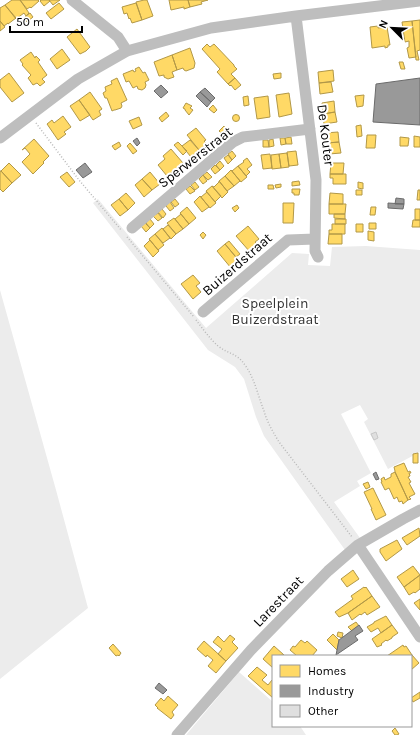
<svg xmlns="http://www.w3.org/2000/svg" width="420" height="735" viewBox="0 0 420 735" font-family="Karla,sans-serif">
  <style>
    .green { fill: #ececec }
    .homes { fill: #ffd966; stroke: #b29847 }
    .industry { fill: #999; stroke: #6b6b6b }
    .building { fill: #dfdfdf; stroke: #c7c7c7 }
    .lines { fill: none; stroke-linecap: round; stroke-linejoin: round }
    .path { stroke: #b9b9b9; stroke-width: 1.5; stroke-dasharray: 1 2; stroke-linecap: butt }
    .minor { stroke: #bebebe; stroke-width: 11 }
    .labels { text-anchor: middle; stroke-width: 4; stroke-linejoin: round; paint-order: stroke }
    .street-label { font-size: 14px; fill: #000; stroke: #fff }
    .park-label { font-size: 14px; fill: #333; stroke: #fff }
  </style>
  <rect width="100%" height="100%" fill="#fff"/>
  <path class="green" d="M98,199l108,129 86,-75 17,1 -1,11 22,1 2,-19 34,-1 54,4v202l-32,17 -24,-47 4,-3 -8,-14 -19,9 30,59 -14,8 3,5 -26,16 26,36 -15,12 -81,-114 -8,-19 -12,-38 -9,-12 -27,-17 -115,-147z
    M0,290l56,200 32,118 -88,71z
    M239,672l34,30v24h27l6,9h-120z"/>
  <path class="homes" d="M12,0h8l9,13 -3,3 -2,-3 -8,6 -11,-14z
    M20,0h18l1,1 -8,7 -1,-1 -3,2z
    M41,0h8l1,1 -6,5 -4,-5z
    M49,0h11l-7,5z
    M144,0h3l6,16 -11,4 -6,-18z
    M169,0h19l2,7 -6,2v-2l-13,3z
    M188,0h20l-7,2 1,2 -12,3z
    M59,3l5,6 -13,10 -5,-6z
    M136,3l6,17 -10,3 -2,-5 -1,1 -2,-6 -3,1 -2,-7z
    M5,5l11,13 -8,6v-1l-4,3 -4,-5v-13z
    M30,13l3,4 -6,5 -3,-4z
    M420,20v30l-3,1 2,9h-3l-4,-39z
    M0,21l5,6 -5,4z
    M412,21l4,36 -7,1 -2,-10 2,-1v-6l-4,1 -3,-20z
    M378,26v2l9,-1 3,18h-2v2l-3,1v-2l-13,2 -2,-21z
    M77,29l13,18 -4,4 -6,3 -13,-17z
    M207,44l3,3 4,-3 20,21v1l3,3 -6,5 4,4 -7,6 -11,-12 3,-3 -18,-20z
    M190,48l5,15 -1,5 -8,3 -2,-1 -1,-2 -6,2 -5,-15z
    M62,49l8,11 -13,9 -7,-10z
    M31,52l4,6 1,-2 4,4 -2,2 9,13 -5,4 3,3 -5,4 -3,-3 -4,2 -5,-7 3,-3 -9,-10 1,-1 -3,-4z
    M172,55l5,15 -5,2 2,5 -6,2 -4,-2v-2l-5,1 -5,-14z
    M399,62h4l2,7h-4z
    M139,67l4,6 2,-1 4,8 -4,2 1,3 -1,3 -3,2 -4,-1 -1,-3 -4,2 -4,-7 -3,1 -3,-8 10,-4 1,2 2,-1 -1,-2z
    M333,70l1,11 -15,2 -1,-11z
    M9,73l15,20 -12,9 -12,-15v-7z
    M281,73v5l-7,1 -1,-5z
    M117,78l10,22 -6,3 1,3 -1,2 -6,2h-1l-2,1 -5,-13h-2l-2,-5 3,-2 -1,-4 7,-3 -1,-3z
    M235,78l6,7 -6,5 -4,-5 -1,1 -2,-2z
    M331,82l2,10 -13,2 -1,-11z
    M90,92l12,17 -3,2 2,4 -8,5 -14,-20z
    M289,93l3,21 -13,3 -3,-22z
    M364,95l-1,11 -6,1 -2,-11z
    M248,96l1,9 -5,1 -1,-9z
    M268,96l2,21 -13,2 -3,-21z
    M79,100l11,15 -10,6 -10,-15z
    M334,101l1,11 -12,2 -1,-11z
    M186,103l6,3 -2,2 3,2 -4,5 -4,-5v-1l-2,-1z
    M213,105l4,5 -3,3 -5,-4z
    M166,112l3,4 -7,6 -3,-4z
    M335,112l2,10 -13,2 -1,-10z
    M232.5 118a3.5 3.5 0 1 1 7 0a3.5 3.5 0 1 1-7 0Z
    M63,116l8,11 -7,5 2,2 -8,6 -11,-16 5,-4 2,3z
    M139,117l3,8 -9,4 -4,-8z
    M361,125l1,11 -5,1 -1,-11z
    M224,126l4,5 -5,4 -4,-4z
    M196,128l10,12 -2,1 3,3 -8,6 -12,-15z
    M338,132l1,10 -12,1 -2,-10z
    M367,135h9l-1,13h-9z
    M414,136l6,1v10h-6z
    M291,137l1,7h-6l-1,-6z
    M400,137l9,1 -1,8h-8z
    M280,138h5l1,6 -5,1z
    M34,139l15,17 -6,6 1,1 -11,11 -11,-12 8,-8 -5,-6 -3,2z
    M273,139l1,7 -5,1v-7z
    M190,140l9,10 -8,7 -9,-11z
    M263,140h5l1,7h-6z
    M119,142l2,4 -6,4 -3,-4z
    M178,142l9,9 -4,4 -9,-10z
    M339,142l2,11 -12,1 -2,-11z
    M130,143l7,8 -4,3 -6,-8z
    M171,149l12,14 -8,7 -8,6 -9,-11 7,-6 -2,-3z
    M232,151l4,5 -4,4 -4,-6z
    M296,151l2,14 -9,1 -2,-14z
    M287,153l2,14 -8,1 -2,-14z
    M270,154l2,14 -9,1 -2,-14z
    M279,154l2,14 -9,1 -1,-14z
    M228,155l4,5 -4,4 -4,-6z
    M247,158l5,7 -5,4 3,3 -4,4 -8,-10 6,-4 -1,-1z
    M220,161l4,5 -4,4 -4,-5z
    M9,163l12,12 -9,8 -11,-12z
    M331,163h13l-1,11h-13z
    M215,165l5,5 -5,4 -4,-5z
    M238,166l9,11 -6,5 -10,-12 1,1z
    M231,170l9,11 -6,5 -9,-10z
    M0,171h1l11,12 -9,9 -3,-3z
    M67,172l8,10 -6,5 -9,-10z
    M150,172l10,12 -8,6 -10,-11z
    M207,172l5,5 -4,3 -5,-5z
    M330,174h16v10h-13v-6h-3z
    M203,175l4,6 -4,3 -4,-5z
    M225,176l9,10 -7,5 -8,-10z
    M142,179l10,11 -8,7 -9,-12z
    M219,181l9,11 -6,6 -10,-12 2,1 5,-5z
    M299,181l1,4 -8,1v-4z
    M195,182l4,5 -4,3 -4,-5z
    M358,182l5,1v6l-5,-1z
    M281,184v3l-5,1 -1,-3z
    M268,185h5l1,4h-6z
    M190,186l5,5 -5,3 -4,-5z
    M212,186l9,10 -6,6 -9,-11z
    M292,189h8l-1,6h-5v-2h-2z
    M356,190h6v5h-6z
    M418,190h2v10h-3z
    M206,191l10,12 -6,5 -10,-12 1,1 6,-5z
    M126,193l9,10 -7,7 -9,-11z
    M330,193l13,1v10h-14z
    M200,196l9,11 -7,5 -8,-10z
    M119,199l9,11 -8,6 -9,-11z
    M175,199l4,5 -4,3 -4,-5z
    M170,202l4,6 -4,3 -4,-5z
    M283,203h11l-1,20h-10z
    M329,204h17l-1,10h-16z
    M237,205l2,3 -4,4 -3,-4z
    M187,207l9,11 -7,6 -9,-11z
    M371,207h5l-1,8h-5z
    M162,209l4,5 -3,4 -5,-6z
    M415,209h5v11h-5z
    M158,213l4,5 -4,3 -5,-5z
    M181,214l8,10 -6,5 -8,-10z
    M334,214h11v5l-11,-1z
    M174,218l9,11 -7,5 -9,-11z
    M150,219l4,5 -4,4 -4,-5z
    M335,219h11v5h-11z
    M413,220h7v7h-8z
    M145,223l5,5 -4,4 -5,-6z
    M369,223h7v6h-7z
    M332,224h13v10h-16v-4h3z
    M356,224h7v8h-7z
    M168,225l8,9 -5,5 -8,-10z
    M248,226l11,13 -4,3 3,3 -1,1 -1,-2 -3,3 1,1 -4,4 -14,-16z
    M162,228l8,10 -7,5 -8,-9z
    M368,231l6,1v9l-6,-1z
    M203,232l3,3 -3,4 -3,-4z
    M155,234l9,11 -6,5 -9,-11z
    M329,234h13v10h-14z
    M150,240l9,11 -6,6 -9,-11z
    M229,241l11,13 -4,3 -11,-13z
    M225,244l14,17 -8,7 -14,-17z
    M193,275l7,8 -4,3 5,6 -8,7 -12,-15z
    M418,453v10h-5v-9z
    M404,463l4,9 2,-1 1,2h-2l1,3 -2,1 3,5 -2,1 6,11 -6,3 2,2 -3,1 -13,-28v-1l-1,-4z
    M395,472l13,28 -5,4 -1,-3 -3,1 -2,-5 -3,2 -5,-11 -4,2 -4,-8h1l-1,-3 3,-2 1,3 6,-3v-3z
    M368,482l2,5 -4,2 -3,-5z
    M373,488l13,27 -10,5 -5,-11h1l-8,-17z
    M419,528l1,8 -13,9 -5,-7z
    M397,540l5,9 -16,12 -6,-9v-3z
    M413,566l7,9 -16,12 -7,-10z
    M353,570l6,9 -12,8 -6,-8z
    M420,575v14l-5,4 -1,-1 -5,3 -5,-8z
    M364,587l1,1 1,-1 6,9 -24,17 -9,4 -4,-5 18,-13 -2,-3z
    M372,596l8,11 -13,8 -2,-3 -4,3 -1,-1 -8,6 -4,-7z
    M420,599v11l-6,-7z
    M386,616l6,9 -11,8 -3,-5 -7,4 -4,-5 7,-4v-1z
    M356,622l3,4 -7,5 -4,-4z
    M392,625l6,8 -6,4v1l-5,3 -1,-1 -5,4 1,1 -5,2 -5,-8z
    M338,632l5,1 -1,5 -5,-2z
    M333,634l6,6 -2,10 -10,-10z
    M230,635l5,4 -3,3 6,6 -12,13 -8,-7 4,-5 -9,-7 5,-6 6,6z
    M301,640l4,3 2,-2 10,9 -5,6h-15l-7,-6 3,-4 2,1z
    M204,641l22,20 -10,12 -8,-7 5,-6 -6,-5 -1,2 -9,-8z
    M113,644l8,9 -2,3 -1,-1 -2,1 -7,-8z
    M403,645l1,2 2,-1 6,9 -2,1h-23z
    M274,646l10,9 -11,1v12l-10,-9z
    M412,655l7,8 -8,7v-14h-1z
    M257,667l10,8 -5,5 6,5 4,-5 1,1v17l-25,-22z
    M420,692v6l-7,4 -2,-4z
    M168,696l10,9 -6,7 2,3 -3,4 -14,-11h1l-3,-3 6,-7 3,3z
    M395,728l4,6 -2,1h-2l-3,-4z"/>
  <path class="industry" d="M420,78v47l-47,-3 3,-38z
    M161,85l7,7 -7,6 -7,-7z
    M205,88l10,10 -4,4 -11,-10z
    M200,92l11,10 -4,5 -11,-11z
    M137,138l3,5 -3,3 -4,-5z
    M85,163l7,9 -9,6 -7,-8z
    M396,198l8,1v5h-9z
    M388,203l16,1 -1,5 -15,-1z
    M376,472l3,7 -3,1 -3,-6z
    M359,625l4,6 -8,5 3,4 -22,15 3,-15z
    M159,683l8,7 -4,4 -8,-6z"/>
  <path class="building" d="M376,432l2,6 -4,2 -3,-6z"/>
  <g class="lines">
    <path class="path" d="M36,123l43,57 43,51
      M127,237l67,80
      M196,320c7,9 14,19 22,26 10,8 19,7 27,19 10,14 13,31 19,46 3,11 9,21 15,31l73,95"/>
    <path class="minor" d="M72,0l46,37 9,14
      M296,16l20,164 -1,71 3,6
      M0,138l78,-59 49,-28 84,-23 85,-12 124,-15
      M132,228l101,-86 10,-5 67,-8
      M203,312l85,-72 27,-1
      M358,545l62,92
      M177,735l74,-85 77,-79 30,-26 45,-26 17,-9"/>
  </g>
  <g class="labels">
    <g class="street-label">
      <text transform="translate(326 135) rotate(83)" y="5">De Kouter</text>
      <text transform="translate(195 157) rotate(-38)" y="5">Sperwerstraat</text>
      <text transform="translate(237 264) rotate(-41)" y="5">Buizerdstraat</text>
      <text transform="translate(278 601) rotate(-46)" y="5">Larestraat</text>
    </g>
    <g class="park-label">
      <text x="275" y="308">Speelplein<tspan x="275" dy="16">Buizerdstraat</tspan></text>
    </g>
  </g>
  <rect x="272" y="655" width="140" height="72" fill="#ffffff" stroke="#999999"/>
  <rect x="280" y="665" width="20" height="12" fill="#ffd966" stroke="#999999"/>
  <text x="308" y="675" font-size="12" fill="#000000">Homes</text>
  <rect x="280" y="685" width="20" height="12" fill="#999999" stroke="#999999"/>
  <text x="308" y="695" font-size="12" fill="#000000">Industry</text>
  <rect x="280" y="705" width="20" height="12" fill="#dfdfdf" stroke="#999999"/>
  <text x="308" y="715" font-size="12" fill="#000000">Other</text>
  <g transform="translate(392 28) rotate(294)" stroke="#ffffff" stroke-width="3" paint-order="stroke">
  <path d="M0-3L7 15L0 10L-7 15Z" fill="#000000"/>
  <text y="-6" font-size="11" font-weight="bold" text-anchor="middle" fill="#000000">N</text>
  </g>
  <path d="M10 26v6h72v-6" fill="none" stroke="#000000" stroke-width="2"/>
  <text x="16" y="26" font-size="12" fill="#000000" stroke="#ffffff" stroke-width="3" paint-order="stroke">50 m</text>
</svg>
